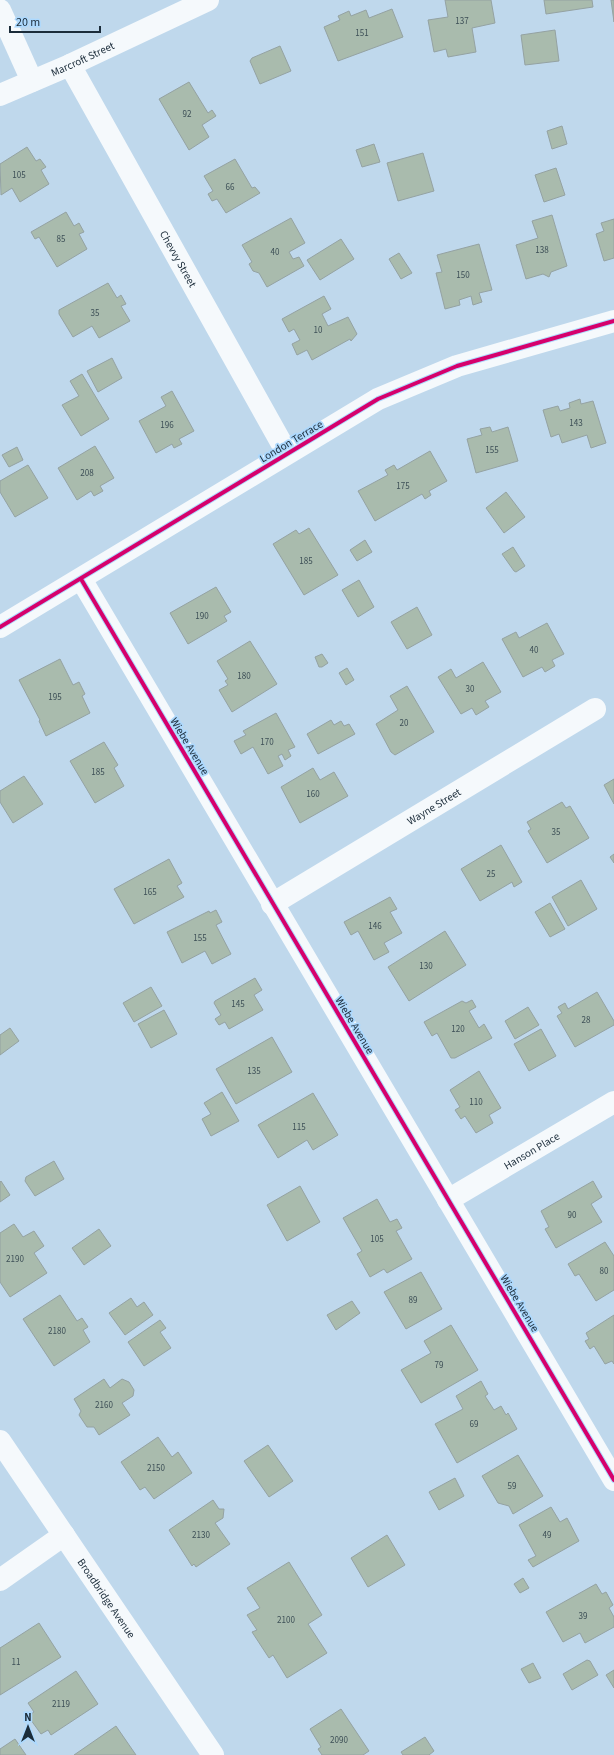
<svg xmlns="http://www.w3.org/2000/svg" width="614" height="1755" viewBox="0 0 614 1755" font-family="'Source Sans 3',sans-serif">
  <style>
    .building { fill: #a9bbad; stroke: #94a2a2 }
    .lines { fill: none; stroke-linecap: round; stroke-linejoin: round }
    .minor { stroke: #f5f9fc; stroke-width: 22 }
    .secondary { stroke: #f5f9fc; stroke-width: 22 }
    .cycleway-casing { stroke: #add9fe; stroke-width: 6 }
    .cycleway { stroke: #d6006c; stroke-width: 4 }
    .labels { text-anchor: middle; stroke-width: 3.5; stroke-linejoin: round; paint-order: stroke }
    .number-label { font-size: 9px; fill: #3e5057 }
    .street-label { font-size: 11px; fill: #1b2c3a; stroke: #add9fe }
  </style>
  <rect width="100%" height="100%" fill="#bfd8ec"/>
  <path class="building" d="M445,0h46l4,23 -23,5 4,24 -28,5 -2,-8 -12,3 -6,-32 20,-3z
    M544,0h48l1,7 -47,7z
    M611,0h3v22z
    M392,9l11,28 -65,24 -14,-34 16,-7 -2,-4 11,-5 2,5 15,-6 3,8z
    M555,30l4,31 -34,4 -4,-30z
    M280,46l11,25 -31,13 -10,-23 2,-3z
    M189,82l19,31 4,-3 4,6 -14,9 7,12 -20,13 -30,-51z
    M562,126l5,18 -15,5 -5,-18z
    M374,144l6,18 -18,5 -6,-17z
    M27,147l9,14 4,-2 6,8 -5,3 8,14 -29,18 -8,-14 -11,7 -1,-31z
    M423,153l11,38 -36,10 -11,-38z
    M235,159l17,29 3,-1 5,6 -34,20 -9,-14 -5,2 -4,-7 5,-3 -9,-15z
    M556,168l9,27 -21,7 -9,-27z
    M66,212l8,14 5,-3 5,9 -5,2 8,15 -30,18 -18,-30 -4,2 -4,-7z
    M552,215l15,51 -16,6 -2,5 -6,-3 -17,5 -10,-34 22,-7 -6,-17z
    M291,218l14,25 -16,9 4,7 6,-2 5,9 -37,21 -8,-14 -6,-2 -4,-7 3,-2 -10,-17z
    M614,219v39l-10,3 -8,-27 8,-3 -3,-8z
    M341,239l13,20 -34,21 -13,-20z
    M479,244l13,46 -13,3 3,9 -9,3 -2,-9 -12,4 1,5 -15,4 -9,-36 6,-1 -5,-17z
    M399,253l13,20 -11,6 -12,-20z
    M108,283l9,15 4,-3 5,9 -5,2 9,15 -31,17 -7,-12 -19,11 -14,-23v-4z
    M324,296l7,13 -9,5 6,12 20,-9 9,17 -6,7 -1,-2 -38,21 -5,-10 -10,5 -5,-11 8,-4 -6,-11 -5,3 -7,-13z
    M112,358l10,20 -24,14 -11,-21z
    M82,374l27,45 -28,17 -19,-31 17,-9 -9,-15z
    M172,391l22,40 -15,8 3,5 -8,4 -2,-4 -16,9 -17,-32 27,-15 -5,-9z
    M580,399l1,5 12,-3 13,42 -15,5 -4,-13 -25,8 -3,-9 -8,3 -8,-27 15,-4 2,5 10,-3 -1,-5z
    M490,427l2,5 16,-5 10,34 -42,12 -9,-34 15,-4 -2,-6z
    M95,446l19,32 -14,8 3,5 -9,5 -3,-5 -14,9 -19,-32z
    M17,447l6,13 -14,7 -7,-12z
    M430,451l17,30 -18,10 2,4 -6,4 -3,-5 -47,27 -17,-30 30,-16 -3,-5 9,-5 3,5z
    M28,465l20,33 -33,19 -15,-25v-11z
    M506,492l19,25 -21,16 -18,-25z
    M309,528l29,47 -34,20 -31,-51 23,-14 3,4z
    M365,540l7,12 -15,9 -7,-11z
    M513,547l12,19 -9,6 -2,-1 -12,-17z
    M359,580l15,27 -16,10 -16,-27z
    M216,587l15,25 -7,4 3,5 -39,23 -18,-31z
    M417,607l15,28 -25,14 -16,-27z
    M547,623l17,31 -12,6 3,6 -10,6 -3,-5 -19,10 -21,-38 14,-7 3,6z
    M250,641l27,43 -45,28 -13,-22 9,-5 -3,-4 3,-2 -11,-18z
    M322,654l6,9 -6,4h-3l-4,-10z
    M60,659l13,26 6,-3 6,12 -3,2 8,17 -44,23 -7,-15 1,-1 -21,-40z
    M483,662l18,30 -16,9 4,6 -13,8 -4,-7 -11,6 -23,-37 13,-8 5,9z
    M347,668l7,12 -8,5 -7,-12z
    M407,686l27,46 -39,23 -4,-3 -15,-28 22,-14 -8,-14z
    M276,713l19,34 -7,3 3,6 -6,4 -3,-6 -4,2 5,10 -15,8 -15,-27 -12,7 -7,-13 12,-6 -3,-4z
    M331,720l3,5 7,-4 3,5 5,-2 6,10 -37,20 -11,-20z
    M104,742l14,23 -4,3 10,18 -29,17 -25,-42z
    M313,768l7,12 14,-8 14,24 -48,27 -19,-36z
    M24,776l19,28 -30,19 -13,-21v-11z
    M614,779v25l-10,-19z
    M562,802l4,6 4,-2 19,32 -42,25 -19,-32 3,-2 -4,-7z
    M501,845l21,37 -8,5 -2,-5 -32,19 -19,-32z
    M614,854v9l-4,-6z
    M169,859l13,24 -5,3 7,11 -50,27 -20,-35z
    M581,880l16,29 -29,17 -16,-29z
    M390,897l7,12 -7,3 12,21 -18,10 5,9 -15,8 -16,-29 -7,4 -7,-13z
    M550,903l15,26 -15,8 -15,-25z
    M216,910l6,12 -6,3 15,29 -19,10 -7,-13 -23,12 -15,-31 42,-21 1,2z
    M445,931l21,34 -57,36 -21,-34z
    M255,978l7,12 -8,5 9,15 -34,19 -4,-7 -6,3 -4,-6 6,-4 -7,-12 1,-2z
    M151,987l11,19 -28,16 -11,-19z
    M597,992l17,29v4l-39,22 -18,-31 5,-3 -4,-6 7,-4 3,6z
    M472,1000l4,7 -7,4 10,17 5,-4 8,14 -37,20h-4l-14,-25 -5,3 -8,-14 38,-21 4,2z
    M528,1007l11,18 -24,14 -10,-18z
    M164,1010l13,24 -26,14 -13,-24z
    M10,1028l9,13 -19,14v-20z
    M541,1029l15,27 -27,15 -15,-27z
    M272,1037l20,35 -56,32 -20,-35z
    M479,1071l22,37 -12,7 4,8 -17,10 -11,-17 -4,3 -6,-9 5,-3 -10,-17z
    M222,1092l17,29 -28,15 -9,-17 9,-5 -7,-11z
    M313,1093l25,42 -25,15 -6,-10 -29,18 -20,-33z
    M54,1161l10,18 -29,17 -10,-15 1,-4z
    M1,1181l9,14 -10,7v-20z
    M593,1181l9,16 -11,7 11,18 -46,26 -11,-19 4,-2 -8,-16z
    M300,1186l20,36 -33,19 -20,-36z
    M377,1199l13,23 7,-3 5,9 -6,3 16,28 -25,14 -3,-4 -14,8 -13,-23 5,-3 -19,-33z
    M14,1224l9,13 11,-6 10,15 -10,7 13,20 -37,24 -10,-15v-49z
    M99,1229l12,17 -27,19 -12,-17z
    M605,1242l9,14v34l-18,11 -17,-27 -4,2 -7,-12z
    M421,1272l21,37 -36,20 -22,-37z
    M60,1295l17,26 5,-3 6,9 -5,3 7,12 -36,24 -31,-47z
    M131,1298l6,9 7,-5 9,13 -28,20 -16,-22z
    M352,1301l8,12 -24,17 -9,-15z
    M614,1315v49l-2,-3 -7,3 -11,-18 -4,3 -5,-8 4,-2 -3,-6z
    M160,1320l6,8 -6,4 11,16 -27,18 -16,-24z
    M451,1325l27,45 -57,33 -20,-33 30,-17 -7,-12z
    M104,1379l6,9 12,-9 7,3 5,8 -1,6 -11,7 8,12 -31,20 -5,-8h-7l-8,-12 2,-4 -7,-12z
    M481,1381l7,13 -3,2 9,14 7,-4 5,9 2,-2 9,16 -60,34 -22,-39 28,-15 -7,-13z
    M158,1437l14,20 6,-5 14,21 -38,26 -9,-12 -5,3 -19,-28z
    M268,1445l25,36 -24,16 -25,-36z
    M518,1455l25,41 -30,18 -4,-8 -11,-3 -16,-27z
    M455,1478l9,18 -25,14 -10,-18z
    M213,1500l6,9h5l-1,9 -8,5 15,21 -34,23 -2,-3 -2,2 -23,-36z
    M551,1507l9,15 7,-4 12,23 -46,26 -5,-7 8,-4 -17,-31z
    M387,1535l18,30 -37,22 -17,-29z
    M289,1562l33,53 -14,9 19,29 -40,25 -14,-23 -4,3 -17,-26 5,-2 -10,-15 13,-7 -13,-20z
    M523,1578l6,10 -9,5 -6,-9z
    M596,1584l6,10 4,-2 7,13 -4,3 5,9v10l-29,16 -5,-10 -17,9 -17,-30z
    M39,1623l22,34 -61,38v-47z
    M587,1660l3,1 8,14 -26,15 -9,-16z
    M533,1663l8,15 -12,5 -8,-14z
    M614,1670v18l-8,-13z
    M76,1671l22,33 -47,31 -3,-5 -7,4 -13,-18 6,-4 -6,-9z
    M341,1709l28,42 -6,4h-41l-4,-6 3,-2 -11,-18z
    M116,1726l20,29h-62z
    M425,1737l9,14 -5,4h-26l-2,-3z
    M15,1739l11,16h-26v-6z"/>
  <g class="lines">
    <g class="minor">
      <path d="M0,10l32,71"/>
      <path id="s1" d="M70,65l217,388"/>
      <path id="s2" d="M0,95l70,-30 138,-65"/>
      <path d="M81,579l533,901"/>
      <path d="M0,627l378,-228 79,-33 157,-45"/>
      <path id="s3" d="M272,904l323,-195"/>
      <path id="s4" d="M448,1200l166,-98"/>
      <path d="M0,1580l64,-45"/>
    </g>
    <path class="secondary" id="s5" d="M0,1441l213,314"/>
    <defs>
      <path id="cycleway" d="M81,579l533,901
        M0,627l378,-228 79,-33 157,-45"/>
    </defs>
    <use href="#cycleway" class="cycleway-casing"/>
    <use href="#cycleway" class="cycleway"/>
  </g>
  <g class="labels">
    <g class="number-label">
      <text x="462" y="24">137</text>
      <text x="362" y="36">151</text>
      <text x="187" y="117">92</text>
      <text x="19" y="178">105</text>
      <text x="230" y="190">66</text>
      <text x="61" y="242">85</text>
      <text x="542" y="253">138</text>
      <text x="275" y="255">40</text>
      <text x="463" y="278">150</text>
      <text x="95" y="316">35</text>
      <text x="318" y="333">10</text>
      <text x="576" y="426">143</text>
      <text x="167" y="428">196</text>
      <text x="492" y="453">155</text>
      <text x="87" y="476">208</text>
      <text x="403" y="489">175</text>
      <text x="306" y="564">185</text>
      <text x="202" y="619">190</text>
      <text x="534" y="653">40</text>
      <text x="244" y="679">180</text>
      <text x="470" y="692">30</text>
      <text x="55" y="700">195</text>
      <text x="404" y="726">20</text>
      <text x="267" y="745">170</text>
      <text x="98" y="775">185</text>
      <text x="313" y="797">160</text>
      <text x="556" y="835">35</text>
      <text x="491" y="877">25</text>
      <text x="150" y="895">165</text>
      <text x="375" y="929">146</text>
      <text x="200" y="941">155</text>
      <text x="426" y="969">130</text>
      <text x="238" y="1007">145</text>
      <text x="586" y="1023">28</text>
      <text x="458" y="1032">120</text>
      <text x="254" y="1074">135</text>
      <text x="476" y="1105">110</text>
      <text x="299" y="1130">115</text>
      <text x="572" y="1218">90</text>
      <text x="377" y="1242">105</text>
      <text x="15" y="1262">2190</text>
      <text x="604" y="1274">80</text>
      <text x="413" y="1303">89</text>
      <text x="57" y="1334">2180</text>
      <text x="439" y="1368">79</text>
      <text x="104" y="1408">2160</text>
      <text x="474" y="1427">69</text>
      <text x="156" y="1471">2150</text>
      <text x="512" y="1489">59</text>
      <text x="201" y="1538">2130</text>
      <text x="547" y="1538">49</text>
      <text x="583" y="1619">39</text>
      <text x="286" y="1623">2100</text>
      <text x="16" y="1665">11</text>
      <text x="61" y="1707">2119</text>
      <text x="339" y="1743">2090</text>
    </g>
    <g class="street-label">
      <text dy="4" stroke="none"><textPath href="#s2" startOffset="90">Marcroft Street</textPath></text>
      <text dy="4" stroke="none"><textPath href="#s1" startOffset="222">Chevvy Street</textPath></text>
      <text transform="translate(291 441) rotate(-31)" y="4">London Terrace</text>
      <text transform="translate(190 746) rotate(59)" y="4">Wiebe Avenue</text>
      <text dy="4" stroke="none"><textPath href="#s3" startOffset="189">Wayne Street</textPath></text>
      <text transform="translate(355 1025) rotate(59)" y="4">Wiebe Avenue</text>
      <text dy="4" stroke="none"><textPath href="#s4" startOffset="97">Hanson Place</textPath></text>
      <text transform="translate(520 1303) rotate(59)" y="4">Wiebe Avenue</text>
      <text dy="4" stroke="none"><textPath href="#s5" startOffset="190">Broadbridge Avenue</textPath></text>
    </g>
  </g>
  <g transform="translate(28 1727)" stroke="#add9fe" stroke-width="3" paint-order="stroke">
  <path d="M0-3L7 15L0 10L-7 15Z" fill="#1b2c3a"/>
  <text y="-6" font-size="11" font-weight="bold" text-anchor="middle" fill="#1b2c3a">N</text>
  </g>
  <path d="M10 26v6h90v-6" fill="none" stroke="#1b2c3a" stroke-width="2"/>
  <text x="16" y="26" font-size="12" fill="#1b2c3a" stroke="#add9fe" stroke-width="3" paint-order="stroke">20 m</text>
</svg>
